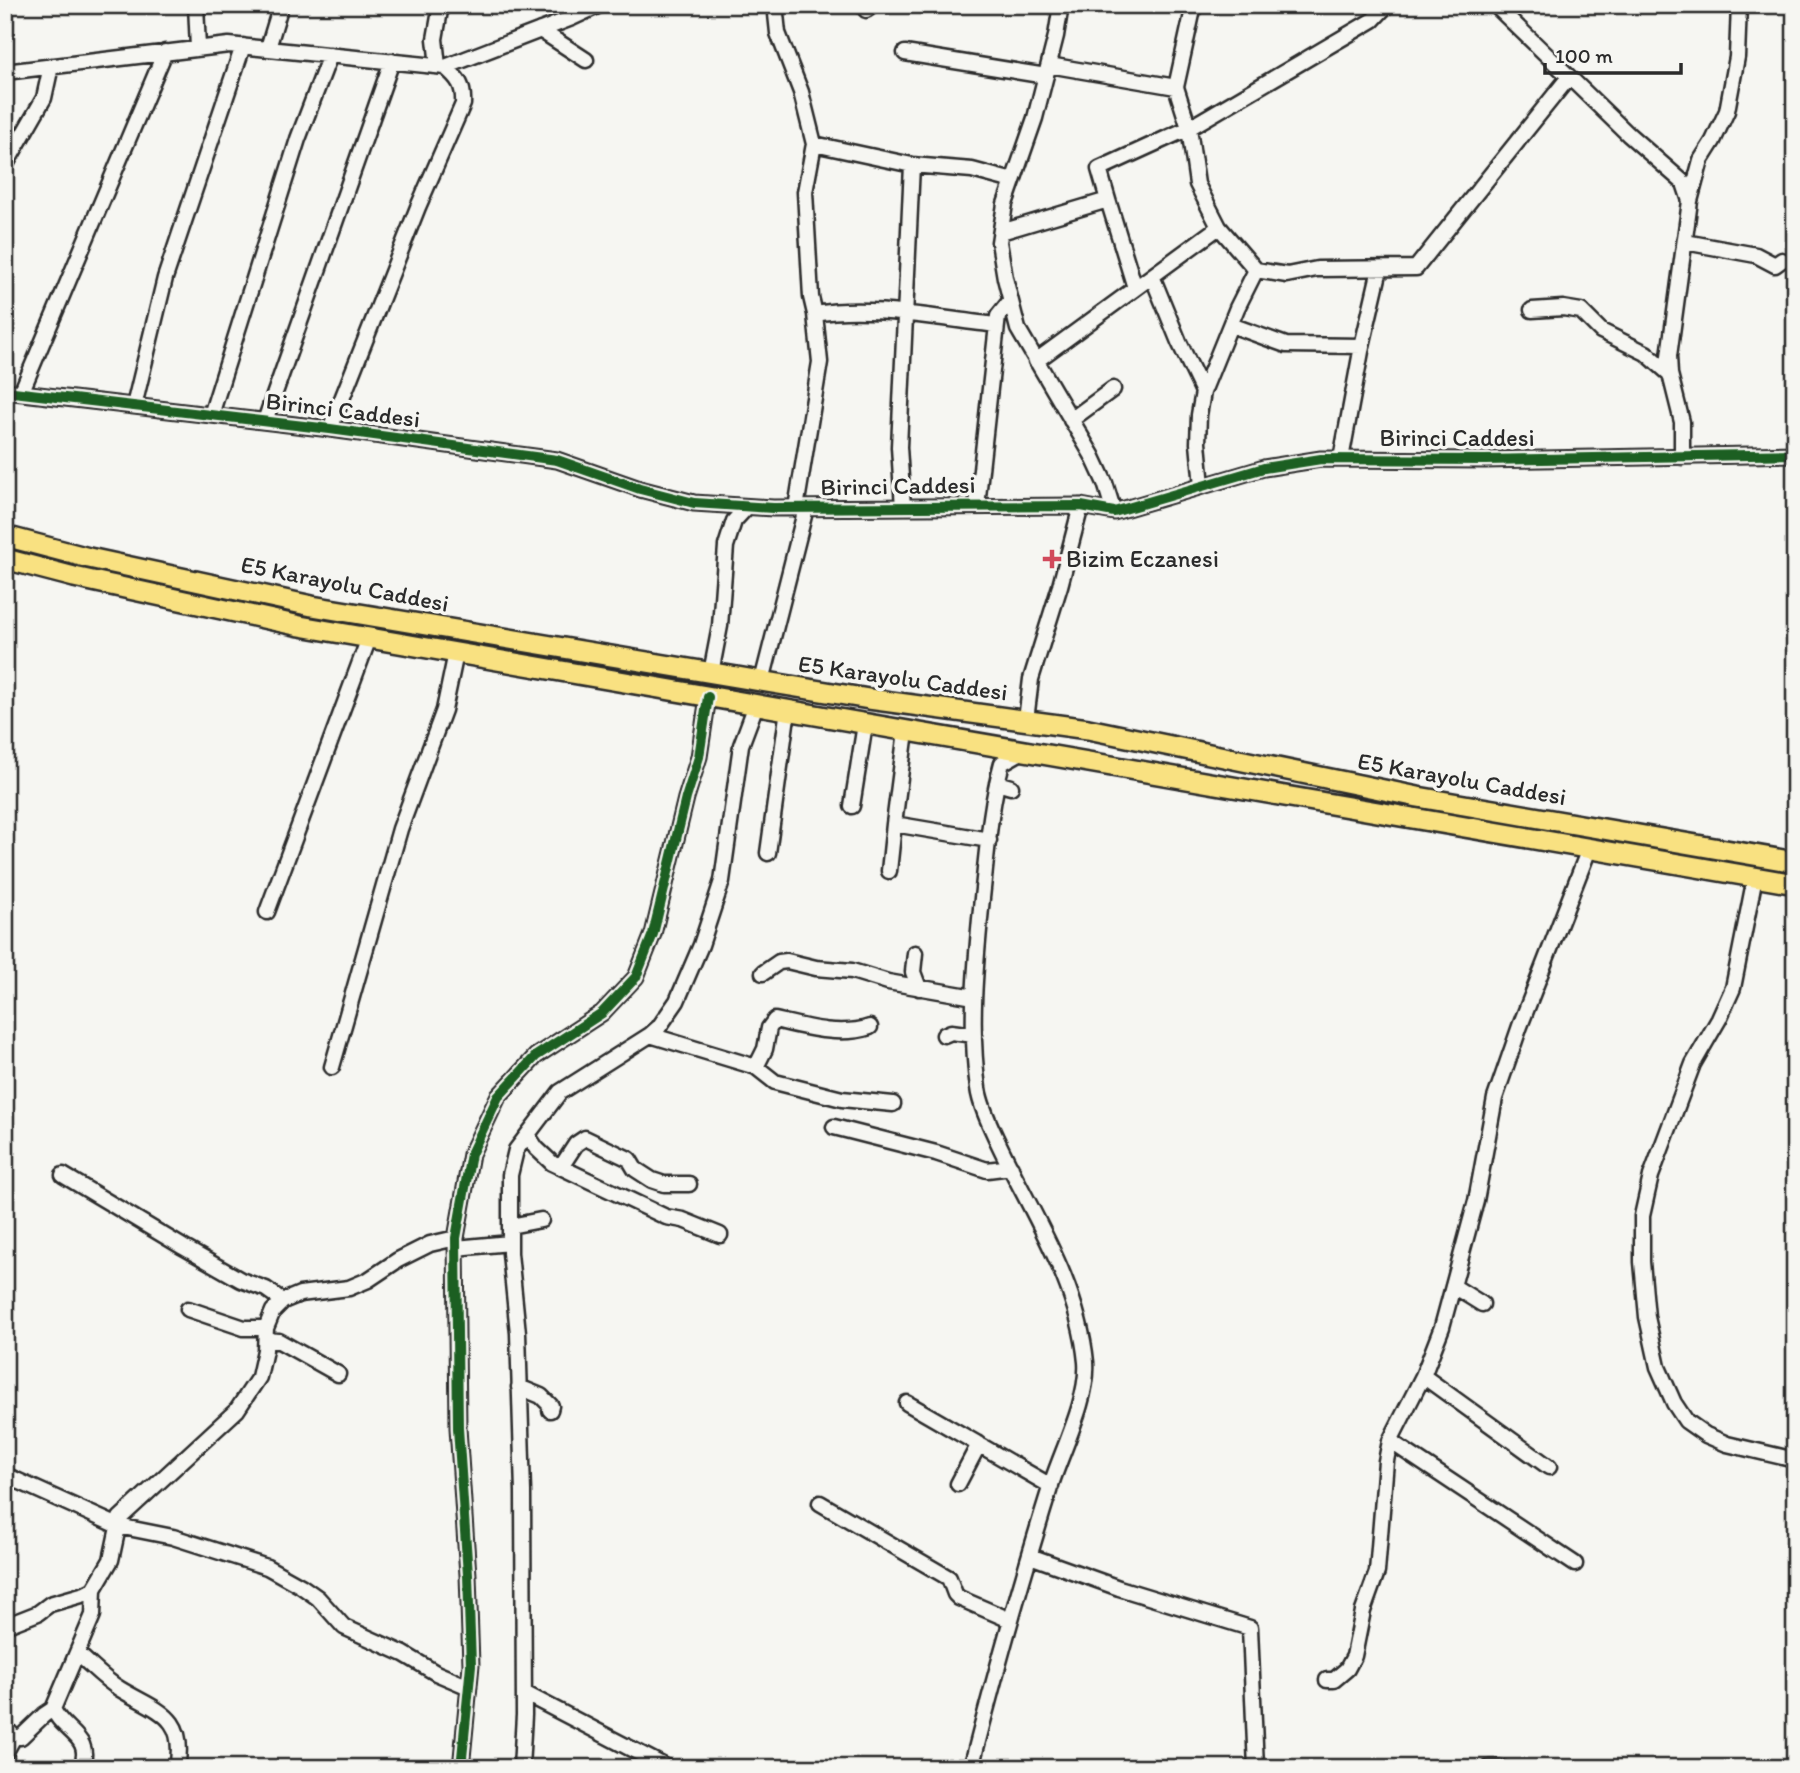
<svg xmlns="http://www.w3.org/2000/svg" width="1800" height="1773" viewBox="0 0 1800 1773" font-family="Itim,sans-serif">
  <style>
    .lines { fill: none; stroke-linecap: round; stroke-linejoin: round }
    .minor-casing { stroke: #2b2b2b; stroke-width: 19 }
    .highway-casing { stroke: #2b2b2b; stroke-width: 24 }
    .minor { stroke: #f6f6f2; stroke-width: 14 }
    .highway { stroke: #f9e181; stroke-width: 19 }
    .cycleway-casing { stroke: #f6f6f2; stroke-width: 15 }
    .cycleway { stroke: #1b5e20; stroke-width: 10 }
    .poi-dot { fill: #d1495b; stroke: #f6f6f2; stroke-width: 2.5 }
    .labels { text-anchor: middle; stroke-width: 7; stroke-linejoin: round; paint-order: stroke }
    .street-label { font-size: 24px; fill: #2b2b2b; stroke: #f6f6f2 }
    .poi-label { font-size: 24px; fill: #2b2b2b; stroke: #f6f6f2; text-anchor: start }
  </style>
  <rect width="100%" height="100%" fill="#f6f6f2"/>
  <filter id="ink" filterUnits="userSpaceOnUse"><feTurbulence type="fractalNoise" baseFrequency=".0143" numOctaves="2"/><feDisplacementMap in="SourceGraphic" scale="14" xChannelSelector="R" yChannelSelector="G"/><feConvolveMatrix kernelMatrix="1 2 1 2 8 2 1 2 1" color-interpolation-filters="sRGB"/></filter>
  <g filter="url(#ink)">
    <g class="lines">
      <defs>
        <path id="minor" d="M196,5l2,43
          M778,5l-2,9 2,19 23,59 13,52 -9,48 6,105 4,17 5,48 -24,146
          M1061,5l-5,31 -21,82 -30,86 -6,38 6,36 13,51 74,126 13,28 9,29
          M1194,5l-18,82 13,41 184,-108 14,-15
          M1495,5l133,129 56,49 6,18 -21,155 1,18 12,48v35
          M866,10l7,-5
          M540,30l46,30
          M268,48l13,-43
          M905,53l141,23
          M1049,65l127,22
          M438,66l-3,-27 6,-34
          M5,72l224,-27 216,22 127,-49 28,-13
          M814,144l98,21 60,5 41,11
          M5,166l39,-68 7,-32
          M1108,200l-9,-31 90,-41 8,56 22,43 37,43 -19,38 -34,84 -4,23 -1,28 4,43
          M1690,201l11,-41 12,-19 14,-30 10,-54 2,-52
          M1001,232l107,-32 27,88
          M1685,242l71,13 19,10 7,-5
          M1256,270l31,5 30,-6 99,-1 153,-191
          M1152,276l27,66 24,50
          M1532,310l31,-2 18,3 20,20 45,22 24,21
          M815,314c56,-10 124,5 182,11
          M1231,325l55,20 76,1
          M1036,361l183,-134
          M5,391l325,38 227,31 83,29 54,14 79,5 308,-2 33,6 150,-44 57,-9 164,1 310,-6
          M21,393l144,-341
          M134,406l31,-128 78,-232
          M211,415l87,-276 32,-84
          M1071,420l42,-31
          M265,421l127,-360
          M330,429l88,-222 45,-103c1,-18 -4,-25 -18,-37
          M1341,459l21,-113 18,-77
          M977,506l21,-190 12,-15
          M903,507l-4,-60 13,-282
          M711,673l9,-47 6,-80 8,-25 13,-14
          M762,681l44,-173
          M1026,720l5,-41 29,-93 21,-80
          M906,731l-12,93 95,16
          M997,783l14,4
          M852,806l13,-82
          M768,853l20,-144
          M889,871l5,-47
          M1755,877l-22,111 -14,31 -26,45 -42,112 -9,40v46l5,55 11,50 16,36 12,18 20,14 21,9 68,16
          M267,912l102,-274
          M915,953l-2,19 6,16
          M763,973l16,-11 8,-1 29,7 36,3 36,11 86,15
          M650,1035l106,32 19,15 67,17 51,5
          M944,1035l7,-3 23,3
          M332,1067l68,-238 44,-119 12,-57
          M756,1067l9,-18 4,-21 6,-8c30,7 65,17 95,7
          M834,1127l102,26 51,17 24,-3
          M528,1136l8,12 16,15 114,54 17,3 37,15
          M561,1167l15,-23 9,-6 44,21 6,10 17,11 12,4h25
          M63,1175l120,72 58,33 25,9 17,12
          M510,1226l31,-6
          M456,1248l54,-5
          M1453,1286l29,18
          M188,1309l56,19h22
          M266,1340l13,1 59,33
          M1423,1376l126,91
          M519,1387l22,9 10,10 -1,4
          M907,1403l144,83
          M1390,1441l185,123
          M5,1475l113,51 55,11 94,30 34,19 17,12 26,29 60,27 32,19 33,14
          M958,1484l21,-40
          M820,1503l129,75 6,16 4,4 51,22
          M1030,1556l89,32 131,40 6,140
          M5,1626l33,-13 12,-9 35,-10 9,-5 17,-29 9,-42 117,-108 22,-33 6,-27 1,-22 7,-17 10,-10 17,-7 49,-6 19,-8 30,-20 32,-16 26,-6
          M78,1654c14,12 27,26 42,35 38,23 67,26 57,79
          M1327,1680h7l13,-11 7,-13 9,-45 14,-39 9,-111 4,-20 33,-65 19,-49 34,-126 19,-103 25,-72 69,-177
          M524,1693l144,75
          M5,1727l9,10h7l23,-22 9,-6
          M5,1753l9,-16
          M81,1768c13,-32 -18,-35 -28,-59l40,-94 1,-26
          M461,1768l10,-103 -3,-90 -10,-147 -2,-190 15,-84 27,-57 38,-41 66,-43 34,-36 17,-43 33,-136 13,-41 9,-60
          M521,1768l3,-53 -1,-223 -5,-159 -8,-80v-78l6,-25 44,-58 90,-57 9,-8 18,-26 24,-56 21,-64 19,-136 15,-40
          M971,1768c24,-94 50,-187 79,-280 11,-36 39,-89 36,-126 -8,-82 -57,-152 -90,-224 -7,-15 -16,-34 -18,-50 -9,-63 -2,-127 4,-190 5,-45 8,-92 20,-135l21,-12
          M1489,1768h13"/>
        <path id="highway" d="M5,536l84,22 223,48 557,93 219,30 330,68 377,65
          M5,559l69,18 226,49 1495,258"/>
      </defs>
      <use href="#minor" class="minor-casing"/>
      <use href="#highway" class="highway-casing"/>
      <use href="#minor" class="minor"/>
      <use href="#highway" class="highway"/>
      <defs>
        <path id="cycleway" d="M5,391l325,38 227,31 83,29 54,14 79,5 308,-2 33,6 150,-44 57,-9 164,1 310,-6
          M461,1768l10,-103 -3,-90 -10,-147 -2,-190 15,-84 27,-57 38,-41 66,-43 34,-36 17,-43 33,-136 13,-41 9,-60"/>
      </defs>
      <use href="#cycleway" class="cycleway-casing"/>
      <use href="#cycleway" class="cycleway"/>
    </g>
  </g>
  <path class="poi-dot" d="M1048.5 548.5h7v7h7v7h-7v7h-7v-7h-7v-7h7z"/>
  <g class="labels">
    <g class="street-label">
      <text transform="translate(343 410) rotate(7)" y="8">Birinci Caddesi</text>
      <text x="1457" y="446">Birinci Caddesi</text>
      <text transform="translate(898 486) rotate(-1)" y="8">Birinci Caddesi</text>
      <text transform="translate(345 584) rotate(11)" y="8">E5 Karayolu Caddesi</text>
      <text transform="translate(903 678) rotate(8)" y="8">E5 Karayolu Caddesi</text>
      <text transform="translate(1462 779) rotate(10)" y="8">E5 Karayolu Caddesi</text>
    </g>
    <g class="poi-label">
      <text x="1066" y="567">Bizim Eczanesi</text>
    </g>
  </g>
  <rect width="1800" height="1773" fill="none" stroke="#f6f6f2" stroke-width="28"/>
  <rect x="14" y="14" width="1772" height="1745" fill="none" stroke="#2b2b2b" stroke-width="2.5" filter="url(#ink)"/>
  <path d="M1545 63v10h136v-10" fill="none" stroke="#2b2b2b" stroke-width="3.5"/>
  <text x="1555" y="63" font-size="21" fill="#2b2b2b" stroke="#f6f6f2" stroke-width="5" paint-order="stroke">100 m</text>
</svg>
